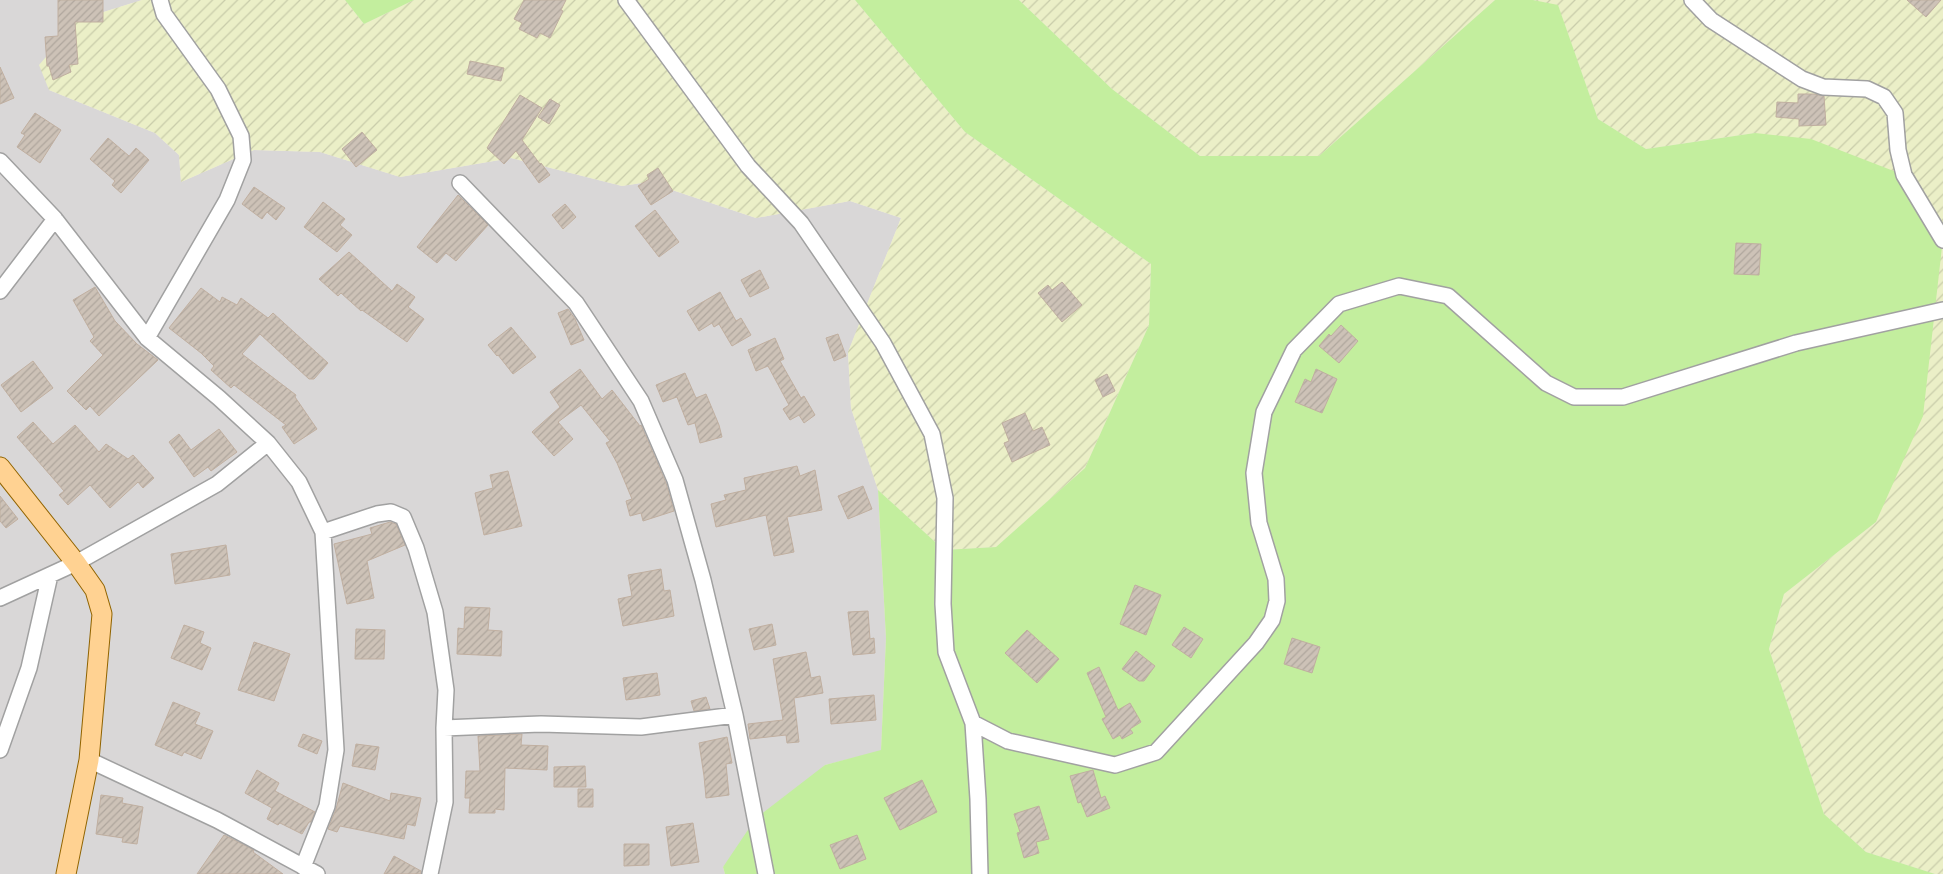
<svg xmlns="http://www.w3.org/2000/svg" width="1943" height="874" viewBox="0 0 1943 874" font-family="'Golos Text',sans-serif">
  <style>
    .residential { fill: #d9d7d7 }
    .farmland { fill: url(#farmland-furrows) }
    .grass { fill: #c3ee9e }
    .building { fill: url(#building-hatch); stroke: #c0afa0 }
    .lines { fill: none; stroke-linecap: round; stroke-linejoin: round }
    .minor-casing { stroke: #a1a1a1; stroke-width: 18 }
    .major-casing { stroke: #916400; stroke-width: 21 }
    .minor { stroke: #fff; stroke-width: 15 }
    .major { stroke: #ffd292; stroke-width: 19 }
  </style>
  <defs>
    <pattern id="farmland-furrows" width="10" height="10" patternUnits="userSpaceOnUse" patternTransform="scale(1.25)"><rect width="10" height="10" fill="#ebefc7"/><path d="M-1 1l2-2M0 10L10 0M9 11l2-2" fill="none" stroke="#c9ccaa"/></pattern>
    <pattern id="building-hatch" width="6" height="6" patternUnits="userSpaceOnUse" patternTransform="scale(1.25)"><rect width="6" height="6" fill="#cdc2b7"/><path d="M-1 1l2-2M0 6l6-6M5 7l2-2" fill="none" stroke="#afa69d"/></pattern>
  </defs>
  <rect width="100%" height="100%" fill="#eee9de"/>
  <path class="residential" d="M0,0h142l-64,20 -29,70 106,43 24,22 2,27 73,-32 66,2 80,25 111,-19 111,28 26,-4 108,36 94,-17 51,17 -53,135 3,55 27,82 8,148 -5,113 -56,14 -102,102 2,7h-725z"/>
  <path class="farmland" d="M142,0h203l19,24 50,-24h441l110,132 186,132 -2,61 -64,143 -89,79 -52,3 -66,-60 -27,-82 -3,-56 53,-134 -51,-17 -94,17 -108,-36 -26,4 -111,-28 -111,19 -80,-25 -66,-2 -73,32 -2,-27 -24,-22 -106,-43 -10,-25 39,-45z
    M1019,0h476l-176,156h-119l-88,-67z
    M1533,0h410v874h-8l-69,-22 -42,-38 -55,-165 15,-55 92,-72 -121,-389 -109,16 -48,-30 -40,-113z"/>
  <path class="grass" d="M345,0h69l-50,24z
    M855,0h164l93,89 88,67h119l176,-156h38l25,5 40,114 48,30 109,-16 56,6 93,36 39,63 -20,178 -47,106 -92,72 -15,55 55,165 42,38 69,22h-1210l-2,-7 33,-49 69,-53 56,-15 5,-112 -8,-148 66,60 52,-3 89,-79 64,-143 2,-61 -186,-132z"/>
  <path class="building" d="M58,0h45v22h-28l3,42 -9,1 2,7 -18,8 -4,-14h-2l-2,-29 13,-1z
    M524,0h42l-5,10 2,1 -13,27 -10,-5 -3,5 -18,-9 3,-6 -8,-4z
    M1907,0h34l-15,17z
    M470,61l34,7 -3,13 -34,-7z
    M0,67l14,31 -14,6z
    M1798,94h16l10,2 2,29 -27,1v-7l-23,-2 1,-15 21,1z
    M520,95l22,13 -20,32 18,24 1,-1 9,12 -11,8 -23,-32 -12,13 -17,-16z
    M550,99l10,6 -11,19 -11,-7z
    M35,113l26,17 -21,33 -23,-16 8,-12 -4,-2z
    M362,132l15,18 -21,17 -14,-18z
    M108,138l21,18 7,-8 13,12 -28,33 -9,-8 3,-4 -25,-22z
    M658,168l15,23 -22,14 -13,-19 11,-7 -2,-4z
    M254,187l31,21 -9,12 -9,-8 -5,7 -20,-15z
    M458,195l30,30 -32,36 -10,-8 -9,10 -20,-16z
    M323,202l22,17 -5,6 12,10 -15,17 -33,-25z
    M565,204l11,13 -13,12 -11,-14z
    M655,210l24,32 -20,15 -24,-31z
    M1736,243l25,1 -2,31 -25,-1z
    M349,252l43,39 5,-7 18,13 -7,10 16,12 -17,23 -45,-32 -1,1 -20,-18 -3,3 -19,-17z
    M760,270l9,18 -19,9 -9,-17z
    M1062,282l20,23 -20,17 -24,-29 10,-8 4,5z
    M95,287l20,34 22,23 21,16 -59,56 -9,-10 -4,4 -19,-19 36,-36 -13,-14 4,-4 -21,-37z
    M201,288l19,14 2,-5 15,8 4,-7 27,20 5,-5 55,50 -14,16h-5l-49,-45 -18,20 54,41 -1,2 22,32 -23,15 -12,-17 4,-2 -52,-40 -3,3 -20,-18 3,-4 -13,-13 -32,-25z
    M720,292l16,29 5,-3 10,17 -19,11 -13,-22 -5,3 -2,-4 -13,8 -12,-20z
    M568,309l7,10 9,21 -13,5 -13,-32z
    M1341,325l17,16 -19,22 -20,-17 10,-12 2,2z
    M511,327l25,30 -23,17 -15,-19 -1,1 -9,-11z
    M838,334l8,22 -12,5 -8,-23z
    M775,338l9,21 -4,2 21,37 3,-2 11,19 -11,8 -5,-8 -9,5 -7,-11 6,-4 -21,-39 -12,5 -8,-21z
    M33,361l20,27 -32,24 -20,-27z
    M580,369l22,30 10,-9 28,36 1,-1 25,58 8,28 -31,10 -2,-8 -11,3 -4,-15 6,-2 -15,-36 -11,-20 4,-2 -29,-36 -23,17 15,17 -19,17 -22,-24 28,-25 -10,-15z
    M1316,369l21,10 -15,34 -27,-11 10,-23 6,3z
    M685,373l11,25 10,-4 13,31 3,12 -22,6 -5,-20 -7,2 -11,-28 -14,5 -7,-17z
    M1107,374l8,17 -12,6 -8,-17z
    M1025,413l8,18 9,-4 8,18 -38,17 -8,-19 5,-2 -7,-18z
    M33,422l20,22 22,-19 24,27 7,-8 22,15 5,-4 21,23 -11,10 -5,-6 -28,26 -20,-23 -22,20 -9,-10 5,-4 -47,-54z
    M219,429l18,23 -26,19 -3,-4 -14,10 -25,-35 10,-8 12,16z
    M797,466l3,10 15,-6 7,40 -35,7 7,35 -20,4 -8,-41 -50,12 -5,-23 15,-4 -2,-5 22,-5 -2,-12z
    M508,471l14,55 -38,9 -9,-42 18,-5 -3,-13z
    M863,486l9,23 -24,10 -10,-23z
    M0,496l18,23 -12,9 -6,-7z
    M390,522l6,2 9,21 -38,16 7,37 -27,6 -13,-60 38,-10 -2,-6z
    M226,545l4,30 -55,9 -4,-30z
    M661,569l3,22 6,-1 4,26 -51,10 -5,-27 14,-3 -4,-21z
    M1135,585l26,10 -15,40 -26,-11z
    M465,607l25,1 -2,22 14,1 -1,25 -44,-2 1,-26 6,1z
    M868,611l2,28 4,-1 1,15 -22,2 -5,-43z
    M772,624l4,21 -22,5 -5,-21z
    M184,625l20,7 -4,11 11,5 -9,22 -31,-12z
    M1184,627l19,12 -12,19 -19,-13z
    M356,629l29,1 -1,29h-29z
    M1027,630l32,29 -22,24 -32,-30z
    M1292,638l28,9 -8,26 -28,-9z
    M254,642l36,12 -16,47 -36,-11z
    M1136,651l19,15 -11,15h-5l-17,-12z
    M806,652l5,26 9,-2 3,17 -29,5 5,44 -12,1 -1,-8 -36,4 -2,-15 35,-4 -10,-61z
    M1099,667l19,43 12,-7 11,19 -11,7 3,4 -11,6 -2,-4 -7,4 -11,-20 4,-2 -19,-44z
    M657,673l3,22 -34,5 -3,-22z
    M874,695l2,25 -45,4 -2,-25z
    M706,697l4,12 -16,2 -3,-10z
    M173,702l27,11 -5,11 18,7 -12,28 -17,-7 -2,4 -27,-11z
    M303,734l19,7 -5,13 -19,-8z
    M522,734l-1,11 27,1 -1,24 -42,-2 -1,42 -9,-1v4h-26l1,-15h-5l1,-27h14l-2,-35z
    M727,737l5,26 -6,1 3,31 -23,3 -2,-22 -5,-33z
    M356,744l23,3 -4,23 -23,-4z
    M585,766l1,21h-32v-20z
    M257,770l22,13 -4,8 40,21 -4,10h-2l-7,12 -22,-11 -2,2 -11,-6 5,-11 -27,-15z
    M1093,770l8,28 4,-2 5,12 -23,9 -6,-15 -3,1 -8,-27z
    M922,780l15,32 -37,18 -16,-32z
    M343,783l47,18 1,-8 30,5 -6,28 -8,-2 -3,15 -64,-13 -3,6 -9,-3 8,-20z
    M578,789h15v18h-15z
    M101,795l22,3 -1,5 21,4 -6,37 -15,-2 1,-4 -27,-4z
    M1039,806l10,33 -13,3 3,11 -15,5 -7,-25 3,-1 -6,-18z
    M693,823l6,39 -28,4 -5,-39z
    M224,835l30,15 -1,2 30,22h-86z
    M857,835l9,24 -26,10 -10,-24z
    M624,844h25v21l-25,1z
    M394,856l27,15v3h-37z"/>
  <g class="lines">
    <defs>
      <path id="minor" d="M626,0l122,166 53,57 82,120 49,91 13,64 -2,106 3,48 27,71 5,76 2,75
        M1692,0l19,20 91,59 21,8 44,2 17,8 11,16 3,37 6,25 39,65
        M0,161l55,58 92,119 72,60 49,45 31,39 24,50 13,218 -9,56 -24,61
        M460,183l116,120 65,98 34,79 28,100 32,135 31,159
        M0,291l55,-72
        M147,338l80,-138 16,-40 -2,-24 -23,-47 -54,-75 -4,-14
        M323,532l54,-18 14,-2 12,5 13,31 19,64 11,78 -2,38 1,74 -15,72
        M0,598l76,-35 141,-79 51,-41
        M973,723l35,18 107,24 41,-13 100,-109 16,-23 5,-19 -1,-22 -17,-56 -5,-50 10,-61 30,-62 45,-46 60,-18 49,10 98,87 28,14h49l173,-54 147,-33
        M444,728l97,-4 100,3 94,-12
        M0,750l29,-82 21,-93
        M89,760l128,60 100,54"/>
      <path id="major" d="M0,467l76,96 19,27 7,24 -13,146 -23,114"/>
    </defs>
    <use href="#minor" class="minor-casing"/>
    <use href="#major" class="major-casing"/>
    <use href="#minor" class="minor"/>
    <use href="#major" class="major"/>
  </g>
</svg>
